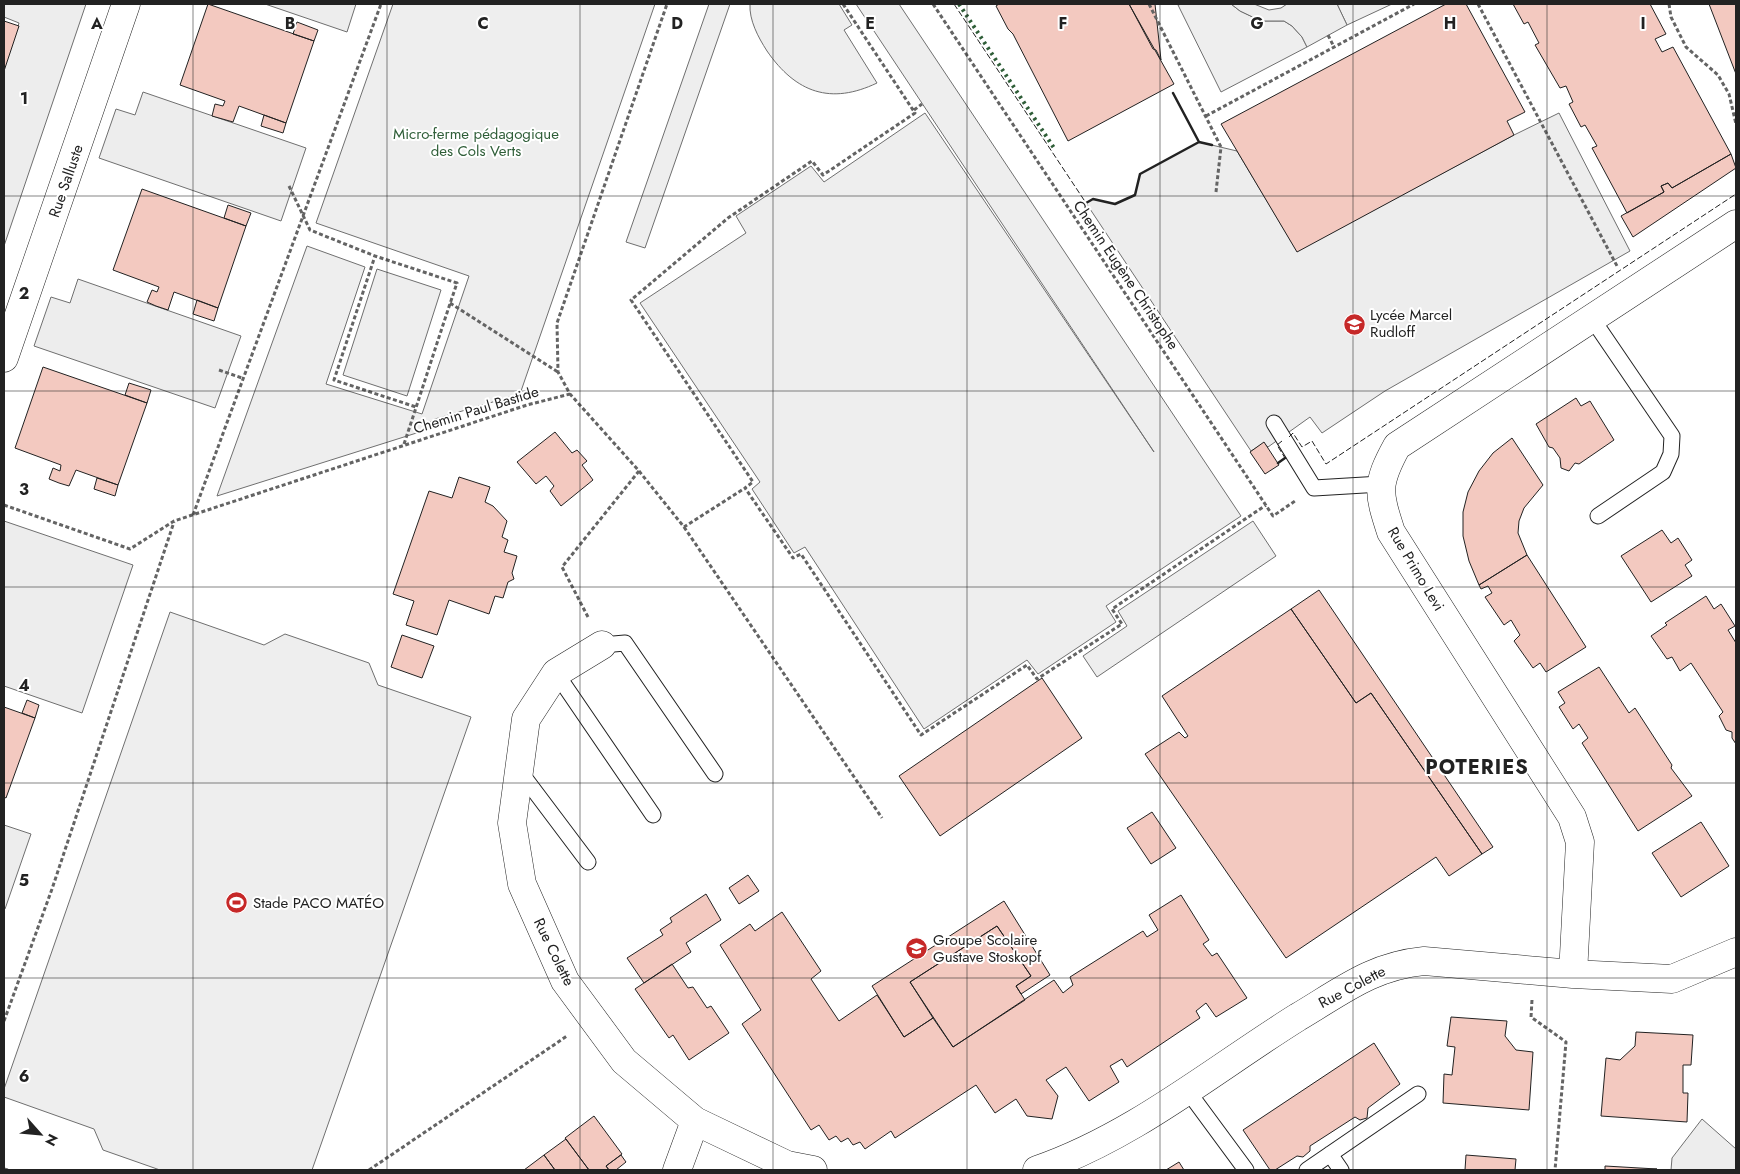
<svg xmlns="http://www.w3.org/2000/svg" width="1740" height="1174" viewBox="0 0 1740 1174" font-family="Jost,sans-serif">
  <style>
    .green { fill: #eee; stroke: #6f6f6f }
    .parking { fill: #ededed; stroke: #6f6f6f }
    .building { fill: #f3c9c0; stroke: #222 }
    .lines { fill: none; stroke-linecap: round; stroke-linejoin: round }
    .lane-casing { stroke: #222; stroke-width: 17 }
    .street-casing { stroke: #222; stroke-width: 29 }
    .path { stroke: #646464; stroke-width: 3; stroke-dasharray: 4 2.5; stroke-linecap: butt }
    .lane { stroke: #fff; stroke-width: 15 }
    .street { stroke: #fff; stroke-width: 28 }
    .hedge { stroke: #2f5e38; stroke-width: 4; stroke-dasharray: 2.5 4; stroke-linecap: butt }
    .fence { stroke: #222; stroke-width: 1; stroke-dasharray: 6 2.5; stroke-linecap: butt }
    .wall { stroke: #222; stroke-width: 2.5 }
    .grid { fill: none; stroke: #222; stroke-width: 1; stroke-opacity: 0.55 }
    .labels { text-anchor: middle; stroke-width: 4; stroke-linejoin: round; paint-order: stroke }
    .park-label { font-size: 15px; fill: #2f5e38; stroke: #fff }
    .street-label { font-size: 15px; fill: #222; stroke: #fff }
    .poi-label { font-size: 15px; fill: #222; stroke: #fff; text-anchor: start }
    .district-label { font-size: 20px; font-weight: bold; letter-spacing: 1px; fill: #222; stroke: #fff }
    .grid-label { font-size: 16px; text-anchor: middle; font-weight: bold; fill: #222; stroke: #fff; stroke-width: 4; stroke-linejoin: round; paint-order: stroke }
  </style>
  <rect width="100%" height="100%" fill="#fff"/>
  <path class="green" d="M393,4h262l-135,390 -85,25 -7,4 -2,7 -209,66 90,-250 58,21 -39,117 96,30 47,-138 -153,-53z
    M709,4h21l-85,244 -19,-6z
    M750,4h89l13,21 -8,5 33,53c-46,22 -81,10 -110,-32 -9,-14 -18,-31 -17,-47z
    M856,4h43l342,512 -135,90 10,16 -78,52 -11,-14 -103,69 -119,-182 -11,6 -42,-64 8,-7 -120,-179 106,-70 -10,-17 75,-50 13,16 101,-69 229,339z
    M1182,4h49l9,7 21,10h23l8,5 10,11 5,10 -86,45 -43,-87z
    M1337,4h55l-45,21z
    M377,269l64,21 -34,106 -64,-21z
    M1253,521l23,35 -179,121 -14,-21 44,-30 -9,-15z
    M170,612l94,33 21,-11 84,29 9,22 93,32 -159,453h-152l-57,-20 -9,-21 -90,-32v-8z"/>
  <path class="parking" d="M4,4h82l-82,242v-177l15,-46 -15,-6z
    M265,4h91l-9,28z
    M1231,4h23l15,6 12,-2 6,-4h50l10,21 -40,22 -5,-10 -10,-11 -8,-5h-23l-21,-10z
    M143,92l163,56 -25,73 -182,-63 17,-49 19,6z
    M1559,113l71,138 -245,140 -63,42 -12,-16 -42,30 -4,-4 -13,8 -165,-248 7,-4 22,5 20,-9 5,-21 59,-32 38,9 60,100 217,-116z
    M78,279l163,57 -26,72 -181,-62 17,-49 19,6z
    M4,521l129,44 -51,148 -78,-27z
    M4,825l27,9 -26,75h-1z
    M1702,1119l34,30v21h-65l1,-12z"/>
  <path class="building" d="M208,4l106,37 -28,82 -47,-17 -6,16 -21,-6 3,-12 8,2 2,-5 -45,-16z
    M999,4h130l45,80 -106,57 -55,-107 -5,-5 -12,-23z
    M1129,4h26l6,56 -5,-10 -3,-1z
    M1446,4h20l59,108 -18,9 7,14 -217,117 -76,-128z
    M1513,4h137l16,30 -11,5 7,13 11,-5 58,107 -59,34 -4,-5 -7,3 3,6 -37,21 -35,-65 5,-2 -12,-21 -4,2 -12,-23 4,-2 -7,-16 -6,2 -25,-43 4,-2 -11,-21 -4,2z
    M1709,4h27v70z
    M4,21l15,5 -15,45z
    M297,22l21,8 -4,11 -21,-7z
    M264,115l22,8 -3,10 -22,-7z
    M1731,154l5,14 -103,69 -12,-21 43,-24 -3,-6 7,-3 4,5z
    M142,189l104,37 -28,82 -44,-16 -6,18 -12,-4 -9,-4 5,-12 5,2 2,-5 -46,-17z
    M228,205l23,8 -5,13 -22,-8z
    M197,300l21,8 -4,13 -21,-7z
    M43,367l104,36 -29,82 -42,-15 -7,16 -10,-3 -10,-4 4,-11 7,3 1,-6 -46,-17z
    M129,383l22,7 -4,13 -22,-8z
    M1576,398l5,8 9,-5 24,39 -35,24 -4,-1 -6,8 -8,-3 -1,-10 -7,-10 -4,-1 -13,-23z
    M555,432l17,21 5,-3 10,11 -5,4 11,15 -32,26 -11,-15 4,-5 -8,-10 -10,8 -19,-22z
    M1512,438l31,47 -19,23 -5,13 -1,12 9,22 -48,30 -10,-24 -6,-25v-24l5,-20 11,-21 14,-18z
    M1264,442l15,23 -14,9 -15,-22z
    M459,477l31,10 -5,15 8,4 14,15 -5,16 6,3 -4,12 13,4 -5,17 2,6 -6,3 -5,16 -8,-2 -6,18 -40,-14 -12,35 -31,-10 8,-24 -21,-7 36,-103 23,7z
    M97,478l21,7 -3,11 -21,-7z
    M1662,530l9,13 7,-5 14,22 -7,5 7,11 -41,26 -30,-46z
    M1527,555l59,92 -40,25 -6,-9 -7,5 -19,-27 6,-6 -9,-15 -7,5 -19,-28 7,-4 -4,-7 -7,3 -2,-4z
    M1319,590l174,257 -11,7 -111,-161 -15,10 -65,-94z
    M1706,596l8,13 7,-5 14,22 -7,4 8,13v101l-4,-6v-6l-6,-2 -7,-14 4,-4 -32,-49 -11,8 -8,-14 -5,2 -16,-23 16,-11 -2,-2z
    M1291,609l65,94 15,-10 111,161 -33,22 -13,-19 -150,101 -141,-204 34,-22 6,6 3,-2 -26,-40z
    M402,635l32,11 -12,32 -31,-11z
    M1599,667l30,46 6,-5 37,57 -1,3 21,28 -54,35 -56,-88 6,-5 -9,-14 -6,5 -14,-22 6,-4 -7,-11z
    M1042,678l40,60 -142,98 -41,-60z
    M27,700l12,5 -4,13 -13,-5z
    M4,707l31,11 -29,80 -2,-1z
    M1152,812l24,36 -25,16 -24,-36z
    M1701,822l28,44 -48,31 -29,-44z
    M748,875l11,16 -20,13 -10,-16z
    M706,894l15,26 -35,23 5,9 -47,31 -17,-25 36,-23 -3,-5 12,-8 -2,-4z
    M1181,895l28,45 -6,4 9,12 5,-3 30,45 -31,19 -10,-14 -10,8 4,7 -73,49 -5,-8 -12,7 9,16 -30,19 -23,-34 -20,13 12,16 -6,23 -25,-3 -11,-17 -21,14 -19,-28 -81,53 -4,-7 -26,18 -5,-7 -7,3 -5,-7 -7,4 -5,-6 -7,4 -10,-15 -8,5 -69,-106 19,-14 -41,-65 30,-21 5,7 27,-19 39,59 -10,8 28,42 38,-26 27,42 29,-19 20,29 101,-67 9,13 10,-8 -3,-8 73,-46 4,6 11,-7 -9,-15z
    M1004,901l46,74 -29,19 -5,-8 15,-10 -34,-50 -87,56 23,36 -29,19 -32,-51z
    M997,926l34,50 -15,10 9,14 -72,47 -43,-65z
    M672,964l16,24 5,-1 14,21 4,-2 18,27 -40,27 -16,-25 -4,3 -34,-49z
    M1451,1017l56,4 -2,15 11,14 17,2 -4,58 -86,-7 1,-29 8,1 3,-28 -8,-1z
    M1636,1032l57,3 -2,30h-8v28h5l-1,29 -86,-6 5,-58 14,2 15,-14z
    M1374,1043l26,41 -32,24 -1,10 -7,2 -5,-3 -45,29v5l-7,6 -6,-1 -22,14h-5l-27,-40z
    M594,1116l28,38 -16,12 3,4h-20l-24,-32z
    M566,1139l23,31h-34l-11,-15z
    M544,1155l11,15h-31z
    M621,1155l5,7 -10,8h-7l-3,-4z
    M1466,1155l50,4 -1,11h-50z
    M1179,1162l5,8h-18z
    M1605,1166l52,3 -52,1z"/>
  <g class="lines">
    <defs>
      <path id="lane" d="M1591,317l81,119 -1,18 -8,18 -65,44
        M1274,423l40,65 67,-4
        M602,645l23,-2 90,131
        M556,673l97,142
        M518,769l70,93
        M1187,1090l59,80
        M1330,1154l11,16
        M1307,1170l111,-76"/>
      <path id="street" d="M4,358l122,-354
        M602,645l-46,28 -30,46 -14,104 10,61 43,97 59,80 71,60 92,44 26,5
        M1573,974l7,-132 -8,-25 -181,-285c-13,-40 -15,-48 6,-86l339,-222
        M677,1170l18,-49
        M1037,1170c96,-33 176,-100 261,-153 44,-26 74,-51 126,-56l149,13 99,5 64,-27"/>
    </defs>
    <use href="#lane" class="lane-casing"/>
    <use href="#street" class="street-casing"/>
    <path class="path" d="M843,4l72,109 -92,62 -11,-14 -84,57 -97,82 122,182 -8,6 48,70 8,-4 120,181 106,-70 10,14 85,-55 -10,-15 154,-104
      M933,4l340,512 22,-15
      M1149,4l72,143 -5,45
      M1478,4l139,262
      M1669,4l2,13 15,30 32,28 11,19 7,30
      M1328,35l6,12
      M914,110l8,-6
      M1206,116l208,-112
      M289,186l21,44 65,26
      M450,303l108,69
      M219,370l23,8
      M404,444c18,-54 35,-108 53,-161l-82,-27 -41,124 82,27
      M639,471l45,56 61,-39
      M4,505l126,44 44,-28 353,-116 43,-11
      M193,515l188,-511
      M684,527l198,291
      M588,617l-26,-50 77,-96 -69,-77 -12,-22 -1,-49 110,-319
      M1532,1000l-1,17 35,25 -11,128
      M4,1021l48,-132 122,-367
      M4,1169l4,1
      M369,1170l198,-134"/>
    <use href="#lane" class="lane"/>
    <use href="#street" class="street"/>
    <path class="hedge" d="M959,4l95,144"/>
    <path class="fence" d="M954,4l132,199
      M1289,437l4,-4 9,14 10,-6 14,23 410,-270
      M1282,441l-5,4 8,13"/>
    <path class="wall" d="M1199,142l13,3
      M1086,203l7,-4 22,5 20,-9 5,-21 59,-32 -26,-49
      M1278,463l7,-5"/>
  </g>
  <path class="grid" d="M193,4v1166M387,4v1166M580,4v1166M773,4v1166M967,4v1166M1160,4v1166M1353,4v1166M1547,4v1166M4,196h1732M4,391h1732M4,587h1732M4,783h1732M4,978h1732"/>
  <defs>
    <symbol id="school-disc" viewBox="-11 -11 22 22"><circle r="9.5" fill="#c62828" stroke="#fff"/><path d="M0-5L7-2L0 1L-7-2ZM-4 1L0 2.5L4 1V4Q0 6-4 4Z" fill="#fff"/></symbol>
    <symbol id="stadium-disc" viewBox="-11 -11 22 22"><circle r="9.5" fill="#c62828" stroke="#fff"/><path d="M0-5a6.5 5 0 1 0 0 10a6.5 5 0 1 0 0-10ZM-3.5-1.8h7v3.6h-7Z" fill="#fff"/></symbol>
  </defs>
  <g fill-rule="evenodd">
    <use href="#school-disc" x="1342" y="312" width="25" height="25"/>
    <use href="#stadium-disc" x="224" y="890" width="25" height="25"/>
    <use href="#school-disc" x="904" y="936" width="25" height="25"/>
  </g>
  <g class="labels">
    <g class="park-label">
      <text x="476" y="139">Micro-ferme pédagogique<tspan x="476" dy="17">des Cols Verts</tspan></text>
    </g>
    <g class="street-label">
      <text transform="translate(66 181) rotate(-71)" y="5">Rue Salluste</text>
      <text transform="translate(1126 275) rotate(56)" y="5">Chemin Eugène Christophe</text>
      <text transform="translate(476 410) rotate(-17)" y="5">Chemin Paul Bastide</text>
      <text transform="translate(1416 569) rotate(59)" y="5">Rue Primo Levi</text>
      <text transform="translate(554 952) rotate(64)" y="5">Rue Colette</text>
      <text transform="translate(1352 987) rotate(-28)" y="5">Rue Colette</text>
    </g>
    <g class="poi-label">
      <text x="1370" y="320">Lycée Marcel<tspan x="1370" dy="17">Rudloff</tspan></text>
      <text x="253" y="908">Stade PACO MATÉO</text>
      <text x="933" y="945">Groupe Scolaire<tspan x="933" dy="17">Gustave Stoskopf</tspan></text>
    </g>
    <g class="district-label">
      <text x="1477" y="774">POTERIES</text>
    </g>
  </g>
  <g class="grid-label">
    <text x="97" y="29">A</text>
    <text x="290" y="29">B</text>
    <text x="483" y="29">C</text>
    <text x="677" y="29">D</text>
    <text x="870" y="29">E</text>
    <text x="1063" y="29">F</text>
    <text x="1257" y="29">G</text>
    <text x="1450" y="29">H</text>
    <text x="1643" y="29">I</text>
    <text x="24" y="104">1</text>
    <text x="24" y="299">2</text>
    <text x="24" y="495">3</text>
    <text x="24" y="691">4</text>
    <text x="24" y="886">5</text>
    <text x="24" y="1082">6</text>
  </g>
  <rect width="1740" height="1174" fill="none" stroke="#222222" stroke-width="10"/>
  <g transform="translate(40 1134) rotate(117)" stroke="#ffffff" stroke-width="4" paint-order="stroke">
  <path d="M0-4L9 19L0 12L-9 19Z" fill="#222222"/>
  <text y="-8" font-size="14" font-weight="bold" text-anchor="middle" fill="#222222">N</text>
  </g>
</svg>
